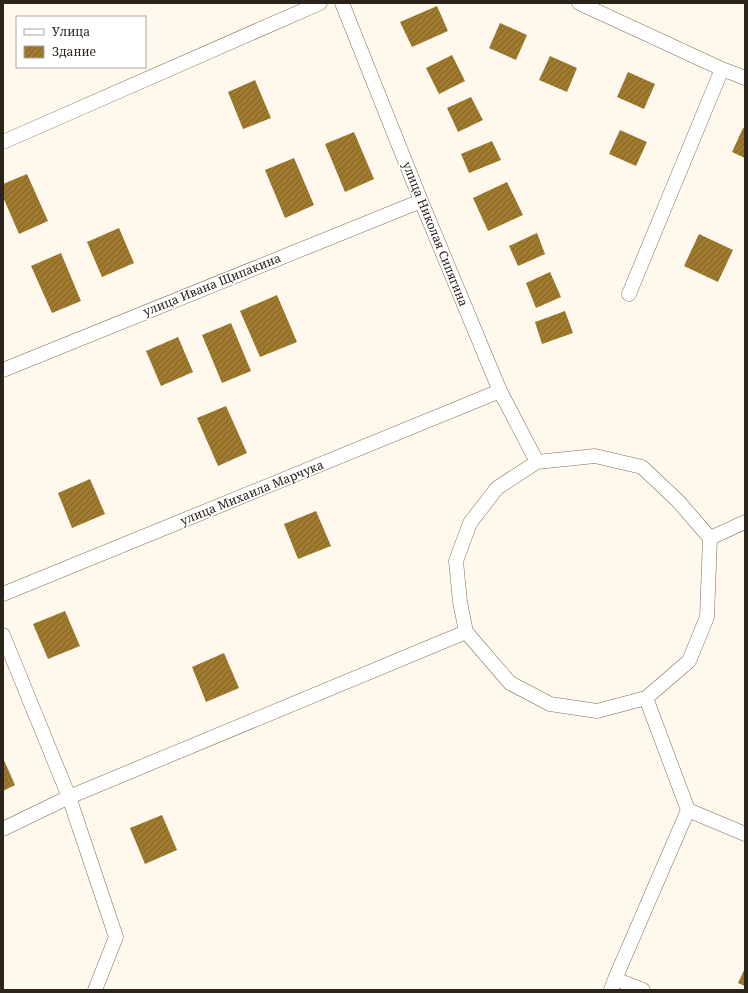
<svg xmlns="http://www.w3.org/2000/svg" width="748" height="993" viewBox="0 0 748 993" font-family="'Noto Serif',serif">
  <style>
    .building { fill: url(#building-hatch) }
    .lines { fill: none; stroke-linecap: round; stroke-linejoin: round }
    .minor-casing { stroke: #7d7058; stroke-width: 15 }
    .minor { stroke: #fff; stroke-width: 14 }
    .labels { text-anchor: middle; stroke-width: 3.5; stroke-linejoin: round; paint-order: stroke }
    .street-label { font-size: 12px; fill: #2a241a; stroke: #fff }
  </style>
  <defs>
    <pattern id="building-hatch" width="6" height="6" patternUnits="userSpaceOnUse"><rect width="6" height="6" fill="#9f7a2e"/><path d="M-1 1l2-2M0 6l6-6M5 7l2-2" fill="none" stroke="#826426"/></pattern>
  </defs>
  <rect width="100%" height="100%" fill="#fef8ed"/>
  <path class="building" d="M437,6l11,25 -36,16 -12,-25z
    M500,23l27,12 -11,25 -27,-12z
    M452,55l13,26 -26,13 -13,-26z
    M550,56l27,12 -10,24 -28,-12z
    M628,72l27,12 -11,25 -27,-12z
    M255,80l16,38 -28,11 -15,-37z
    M471,97l12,23 -25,12 -11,-24z
    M743,128l2,1v29l-13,-6z
    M620,130l27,12 -11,24 -27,-12z
    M354,132l20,47 -29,13 -20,-48z
    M492,141l9,19 -32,13 -8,-19z
    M294,158l20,47 -29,13 -20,-48z
    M27,174l21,47 -29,13 -16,-37v-13z
    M507,182l16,33 -35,16 -15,-33z
    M119,228l15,35 -32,14 -15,-35z
    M537,233l8,21 -27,12 -9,-20z
    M699,234l34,16 -15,32 -34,-16z
    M61,253l20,48 -29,12 -21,-47z
    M550,272l11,25 -25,11 -10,-25z
    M277,295l20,47 -37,15 -20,-46z
    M565,311l8,22 -31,11 -7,-22z
    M231,323l20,48 -29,12 -20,-48z
    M178,337l15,35 -32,14 -15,-35z
    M226,406l21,47 -29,13 -21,-48z
    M90,479l15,35 -33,14 -14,-35z
    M316,511l15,35 -33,13 -14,-35z
    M65,611l15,35 -32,13 -15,-35z
    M224,653l15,35 -33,14 -14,-35z
    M3,758l12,27 -12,6z
    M162,815l15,35 -32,14 -15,-36z
    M745,968v18l-7,-3z"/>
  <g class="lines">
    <defs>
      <path id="minor" d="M342,3l79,198 79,190 37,71
        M579,3l143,66 23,9
        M3,142l317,-139
        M629,294l93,-225
        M3,370l418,-169
        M595,456l47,11 36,34 32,37 -3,79 -18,44 -43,37 -49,13 -47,-7 -40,-21 -44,-51 -6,-30 -4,-41 14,-38 27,-35 40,-26z
        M710,538l35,-16
        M3,594l497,-203
        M3,635l66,162 47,140 -21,53
        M688,810l57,24
        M3,829l66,-32 397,-165
        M615,979l28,11
        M611,990l4,-11 73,-169 -42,-112"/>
    </defs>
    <use href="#minor" class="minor-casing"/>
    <use href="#minor" class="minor"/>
  </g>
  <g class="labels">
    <g class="street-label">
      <text transform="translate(435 234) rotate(68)" y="4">улица Николая Сипягина</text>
      <text transform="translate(212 285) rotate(-22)" y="4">улица Ивана Щипакина</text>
      <text transform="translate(252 493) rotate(-22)" y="4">улица Михаила Марчука</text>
    </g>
  </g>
  <rect width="748" height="993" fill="none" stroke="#2a241a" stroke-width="8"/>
  <rect x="16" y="16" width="130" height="52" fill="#ffffff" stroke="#aaa7a3"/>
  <rect x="24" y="29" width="20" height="6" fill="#ffffff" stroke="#aaa7a3"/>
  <text x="52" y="36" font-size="12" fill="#2a241a">Улица</text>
  <rect x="24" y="46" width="20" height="12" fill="url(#building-hatch)" stroke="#aaa7a3"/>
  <text x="52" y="56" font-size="12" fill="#2a241a">Здание</text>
</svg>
